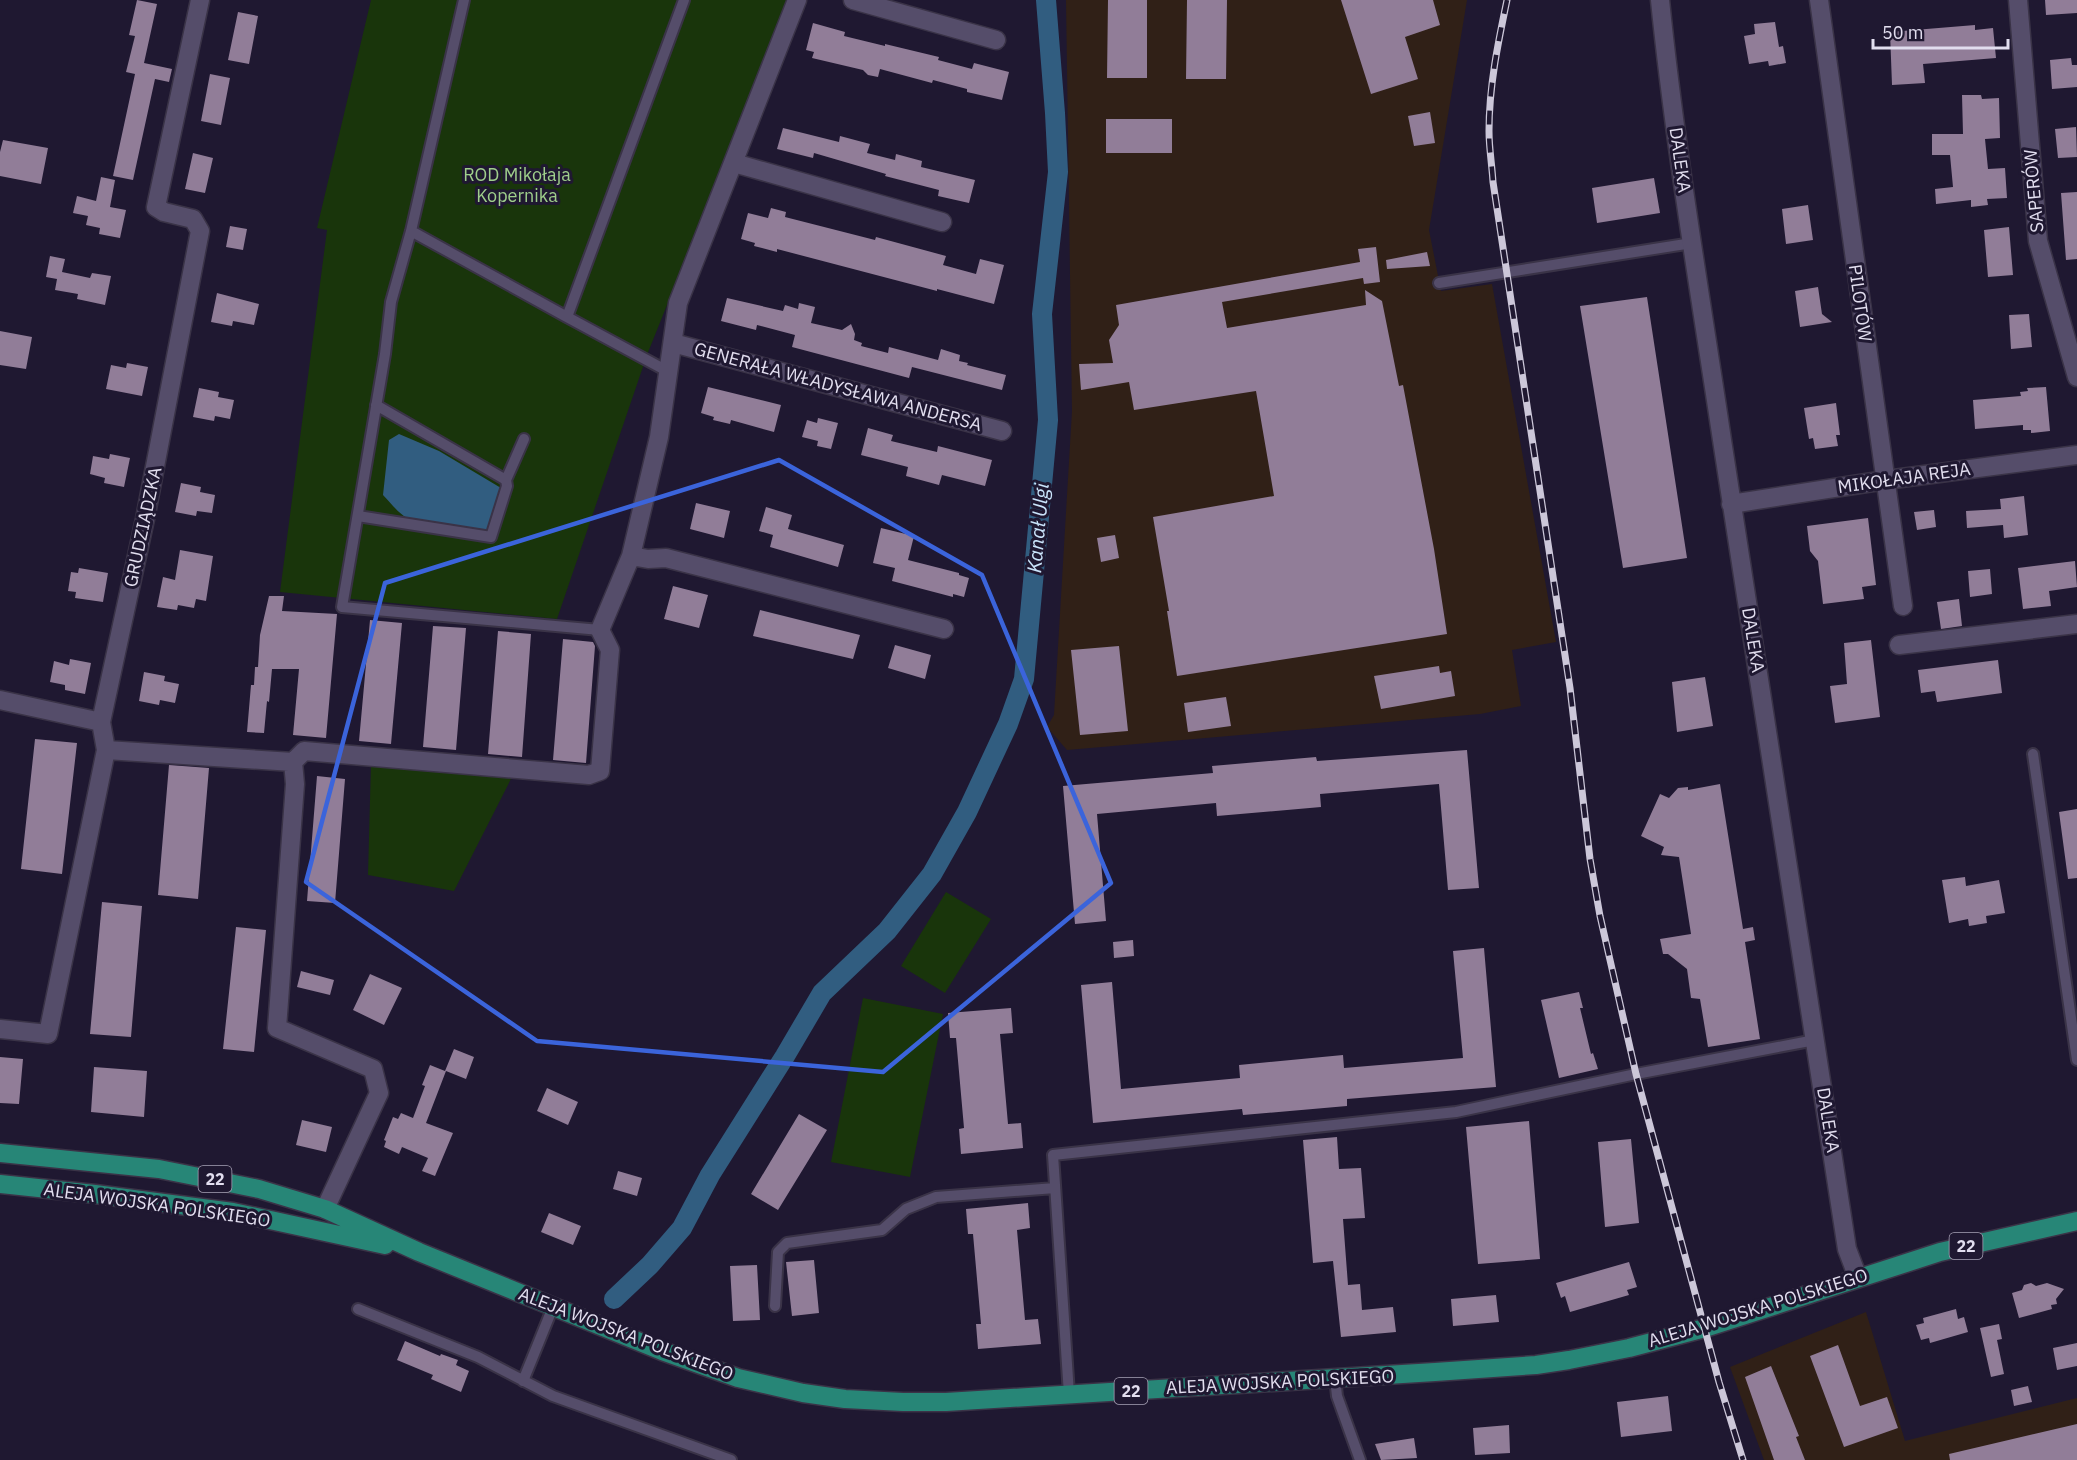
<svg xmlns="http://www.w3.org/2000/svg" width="2077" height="1460" viewBox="0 0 2077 1460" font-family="'IBM Plex Sans',sans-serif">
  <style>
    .industrial { fill: #302017 }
    .green { fill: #19350b }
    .water { fill: #315d80 }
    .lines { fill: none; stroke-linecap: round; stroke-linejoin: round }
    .canal { stroke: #315d80; stroke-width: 20 }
    .building { fill: #917d98 }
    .service-casing { stroke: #3a3347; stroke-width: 14 }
    .minor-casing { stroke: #3a3347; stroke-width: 21 }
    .primary-casing { stroke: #3a3347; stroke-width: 21 }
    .service { stroke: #554d6a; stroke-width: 10 }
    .minor { stroke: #554d6a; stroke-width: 18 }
    .primary { stroke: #278677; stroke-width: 18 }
    .rail-casing { stroke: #ccc7d9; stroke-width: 7 }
    .rail { stroke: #1f1831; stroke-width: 4.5; stroke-dasharray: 14; stroke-linecap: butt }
    .marked { fill: none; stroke: #3b64db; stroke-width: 4.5; stroke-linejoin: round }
    .labels { text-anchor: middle; stroke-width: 6; stroke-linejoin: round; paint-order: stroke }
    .shield { fill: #1f1831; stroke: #a8a3b6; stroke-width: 1.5 }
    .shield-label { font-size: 16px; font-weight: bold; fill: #e2deef }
    .street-label { font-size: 18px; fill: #e2deef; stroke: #1f1831 }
    .park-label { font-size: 18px; fill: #9fcf8b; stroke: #1f1831 }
    .water-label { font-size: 20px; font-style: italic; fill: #cae4fb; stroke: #1f1831 }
  </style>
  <rect width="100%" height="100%" fill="#1f1831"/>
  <path class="industrial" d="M1066,0h401l-38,230 12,61 51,-7 64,358 -44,8 9,56 -41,8 -413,36 -20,-23 7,-12 18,-304z
    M1866,1312l39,129 172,-43v62h-313l-34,-93z"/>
  <path class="green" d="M371,0h418l-142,355 -90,264 -277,-27 47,-362 -10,-2z
    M371,763l141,14 -58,114 -86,-16z
    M946,892l45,27 -46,74 -44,-27z
    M863,998l80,16 -33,163 -79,-15z"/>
  <path class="water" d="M399,434l40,17 62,37 -7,40c-22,5 -66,0 -87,-10 -9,-5 -17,-16 -24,-23l6,-55z"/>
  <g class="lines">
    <path class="canal" d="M614,1299l36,-34 32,-37 28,-53 75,-119 37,-63 65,-62 45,-57 35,-62 41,-88 16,-45 24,-259 -6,-106 16,-142 -3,-59 -9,-113"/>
  </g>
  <path class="building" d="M137,0l20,4 -13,59 28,6 -3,13 -14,-3 -22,101 -20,-4 22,-102 -9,-2 9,-36 -6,-1z
    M1108,0h39v78h-40z
    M1187,0h40l-1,79h-40z
    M1341,0h92l7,25 -35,12 13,42 -47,15z
    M2045,0h32v13l-31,2z
    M238,12l20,4 -9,48 -21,-4z
    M1775,22l4,25 4,-1 3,17 -17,3 -1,-5 -19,3 -5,-28 11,-2 -1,-10z
    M813,23l32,9 -1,4 41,10v-2l54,13 -1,3 34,9 2,-6 35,9 -7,28 -35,-8v-3l-34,-9 -1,3 -52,-14 -2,8 -10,-2 -5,-5 -51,-12 2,-6 -8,-2z
    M1975,25v5l18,-2 3,30 -73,6 2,19 -33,2 -2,-53z
    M2071,58l1,7h5v22l-25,2 -2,-29z
    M210,74l20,4 -9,47 -20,-4z
    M1962,95h19l1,4 17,-1 1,40 -15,1 3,30 17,-1 2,30 -20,1 1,6 -17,2v-7l-35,4 -1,-15 18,-2 -3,-32h-18v-21h31z
    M1430,112l5,31 -21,3 -6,-30z
    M1106,119h66v34h-66z
    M2076,127l1,30 -19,1 -3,-29z
    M783,128l56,14 1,-6 30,8 -3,9 28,7 1,-6 26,7 -1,6 54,13 -6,23 -31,-7 1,-6 -54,-14 1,-2 -72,-21 -1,5 -36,-9z
    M3,140l45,8 -7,36 -41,-8v-24z
    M193,153l20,5 -8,35 -20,-4z
    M101,177l14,3 -5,27 16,3 -6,28 -21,-4 1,-6 -14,-3 2,-9 -15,-3 4,-17 19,5z
    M1654,178l6,35 -63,10 -5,-35z
    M2077,192v67l-11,1 -5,-67z
    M1808,205l5,35 -27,4 -4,-35z
    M771,208l15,4 -1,5 90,23 1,-3 70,19 -3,9 33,9 4,-15 24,6 -10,39 -57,-15v2l-160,-42v3l-23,-6 1,-3 -14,-4 7,-26 20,5z
    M230,226l17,3 -4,21 -17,-3z
    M2009,227l4,48 -25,2 -4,-47z
    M1376,247l4,35 -16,2 -1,-6 -141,24 5,26 139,-23 -1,-15 17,11 17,85 4,-1 31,164 13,85 -270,42 -10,-65h2l-16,-94 121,-21 -18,-105 -122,19 -5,-28 -48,8 -2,-26 34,-1 -4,-23 10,-15 -3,-20 244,-43 -2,-13z
    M1427,252l3,14 -43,3 -1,-9z
    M50,256l15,3 -3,13 28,6 2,-5 19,3 -6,29 -28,-6 1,-5 -23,-4 2,-11 -11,-2z
    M1818,287l4,27 10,8 -32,5 -5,-36z
    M217,293l42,11 -5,21 -21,-4 -1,5 -21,-4z
    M1647,297l40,261 -64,10 -43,-262z
    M727,298l56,13 2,-6 13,4 1,-6 16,4 -4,16 31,7 9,-6 4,10 -1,6 8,3 -1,3 27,7 1,-6 49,13 3,-11 19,6 -1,6 9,2 -1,2 39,10 -4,15 -90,-23 -3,11 -117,-31 3,-12 -38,-10 -1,5 -35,-9z
    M2029,314l3,33 -21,2 -2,-34z
    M0,331l32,6 -6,32 -26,-4z
    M127,363l21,4 -6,29 -36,-7 5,-24 15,3z
    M708,387l73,18 -7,27 -43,-12 -1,4 -17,-4 1,-3 -13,-4z
    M2046,387l4,44 -19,2v-3h-8v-5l-48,4 -2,-29 48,-4 -1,-4 8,-1 -1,-3z
    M199,388l20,4 -1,5 16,3 -4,19 -15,-3 -1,5 -21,-4z
    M1836,403l4,32h-4l2,11 -23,3 -2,-11 -4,1 -5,-31z
    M818,418l20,5 -7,26 -14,-3 1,-5 -16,-4 5,-17 10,3z
    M868,428l25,7 -2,6 46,11 1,-6 54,14 -7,26 -43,-11 -3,10 -33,-9 2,-9 -47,-12z
    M110,454l20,4 -6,29 -20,-4 1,-5 -15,-4 3,-18 16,3z
    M181,483l20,4 -1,5 15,3 -3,18 -15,-2 -1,5 -21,-4z
    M2024,496l4,39 -24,3 -1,-13 -36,3 -1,-17 35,-2 -1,-10z
    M696,503l34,8 -6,27 -34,-9z
    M766,507l26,8 -4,14 56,16 -6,22 -68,-20 3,-12 -14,-4z
    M1934,510l2,17 -19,3 -3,-18z
    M1868,518l8,67 -14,2 2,12 -41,5 -5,-43 -8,-10 -3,-25z
    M881,528l33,8 -6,24 51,13v2l10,3 -5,19 -11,-3v3l-61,-16 3,-13 -22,-5z
    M1115,535l4,23 -18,4 -4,-24z
    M180,550l33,6 -7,45 -10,-2 -2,9 -16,-3 -1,5 -20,-3 6,-30 12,3z
    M2075,561l2,26 -28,4 2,15 -28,3 -5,-41z
    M79,568l29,5 -5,29 -28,-4 1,-6 -8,-1 3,-19 7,1z
    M1990,569l2,25 -22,3 -2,-26z
    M673,586l35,9 -9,33 -35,-9z
    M269,596h15l-2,15 55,3 -11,124 -33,-3 6,-66h-27l-3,33 -2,-1 -3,32 -17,-1 4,-47h3l1,-18h3l2,-32z
    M1959,599l3,27 -21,3 -4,-27z
    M760,610l100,25 -7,24 -100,-23z
    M370,620l32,3 -11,121 -32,-3z
    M433,626l33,2 -10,122 -33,-3z
    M498,631l33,3 -9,123 -34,-3z
    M563,639l30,3 2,4 -9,117 -33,-3z
    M1871,640l9,77 -45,6 -5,-37 17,-2 -3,-41z
    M895,645l36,10 -6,24 -37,-11z
    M1119,646l9,85 -48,4 -9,-85z
    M70,659l21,4 -6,31 -20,-4v-5l-15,-3 4,-21 15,4z
    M1998,660l4,33 -65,9 -2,-11 -14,2 -3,-23z
    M1439,666l1,7 11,-2 4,25 -74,13 -7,-33z
    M144,672l21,4 -1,5 15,3 -4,19 -15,-3 -1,5 -20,-4z
    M1705,677l8,49 -36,6 -5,-50z
    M1226,697l5,29 -43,6 -4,-29z
    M35,739l42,4 -15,131 -41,-5z
    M1467,750l12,138 -31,2 -9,-106 -119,10 1,13 -104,9 -1,-13 -119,11 9,107 -31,3 -12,-138 150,-13 -1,-7 104,-9 1,4z
    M169,765l40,3 -11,131 -40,-4z
    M317,776l28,3 -10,124 -28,-2z
    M1720,784l23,145 10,-2 2,13 -10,2 15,97 -52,8 -8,-48 -9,-1 -4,-29 -19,-15h-5l-3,-15 31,-5 -12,-77 -18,-2 3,-8 -23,-11 19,-42 9,4 9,-10 10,-1v3z
    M2077,809v69l-9,1 -9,-67z
    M1965,877l1,9 33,-6 6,33 -19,3 1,7 -18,3 -1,-7 -19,4 -7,-43z
    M102,902l40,4 -11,131 -41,-3z
    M236,927l30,3 -12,122 -31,-3z
    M1133,940l1,16 -20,2 -1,-16z
    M1484,948l12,139 -149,12v7l-104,9 -1,-6 -149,14 -12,-138 31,-3 9,107 119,-11 -1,-13 104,-10 1,13 119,-10 -10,-107z
    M301,971l33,9 -4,15 -33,-8z
    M370,974l32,14 -18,37 -31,-15z
    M1579,992l4,16h-3l11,46 2,-1 5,16 -39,9 -18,-78z
    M1011,1008l2,25 -13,1 8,90 13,-1 2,25 -62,6 -2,-25 5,-1 -8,-90h-6l-2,-25z
    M454,1049l20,8 -8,22 -20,-8 -20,52 27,10 -18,43 -13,-5 6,-13 -26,-11 -3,7 -15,-7 2,-6 -2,-1 9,-23 5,2 3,-6 12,5 12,-32 -3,-1 8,-20 15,6z
    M0,1057l23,2 -4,45 -19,-1z
    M94,1067l53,4 -3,46 -53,-5z
    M547,1088l31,14 -10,23 -31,-14z
    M799,1114l28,16 -49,80 -27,-16z
    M302,1120l30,7 -6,25 -30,-7z
    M1529,1121l11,138 -62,5 -12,-137z
    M1337,1137l2,32 22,-1 4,50 -22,1 5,66 12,-1 2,26 31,-3 3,25 -55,5 -8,-76 -20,2 -10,-123z
    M1631,1139l8,84 -34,4 -7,-85z
    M618,1171l24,7 -5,18 -24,-7z
    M1028,1203l2,25 -13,2 8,90 13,-1 3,25 -63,5 -2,-25h5l-8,-90h-5l-2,-25z
    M549,1213l32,13 -8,19 -32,-13z
    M814,1260l5,53 -27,3 -6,-54z
    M1629,1262l8,25 -10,3 2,5 -59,17 -5,-16 -4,2 -5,-15z
    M757,1265l3,55 -27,1 -3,-55z
    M2031,1283l5,3 11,-3 17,6 -8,10 1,5 -6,1 1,4 -33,9 -7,-25 10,-3 2,-5z
    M1496,1295l3,27 -46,4 -2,-27z
    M1956,1309l2,10 6,-2 4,15 -38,11 -1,-5 -8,2 -5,-15 8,-2 -1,-5z
    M1999,1324l3,15 -5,1 7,34 -13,3 -11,-49z
    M405,1341l35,15 1,-2 17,6 -2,5 13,6 -8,21 -30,-13 2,-4 -36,-15z
    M2077,1343v23l-20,4 -4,-22z
    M1838,1345l22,61 27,-9 11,31 -54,19 -34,-91z
    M1771,1366l28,70 -3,1 9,23h-31l-29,-83z
    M2028,1386l4,16 -18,4 -3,-16z
    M1668,1396l4,35 -51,6 -4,-35z
    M2077,1424v36h-127l-1,-6z
    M1509,1425l1,28 -35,2 -2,-27z
    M1414,1438l3,20 -36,2 -6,-16z"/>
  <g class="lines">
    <defs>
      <path id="service" d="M464,0l-53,231 -20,71 -6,52 -43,253 258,23
        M411,231l156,86 117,-317
        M1439,283l253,-40
        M567,317l102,55
        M376,405l130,75
        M358,516l133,21 16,-51 -1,-6 18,-41
        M2033,754l44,306
        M775,1306l3,-54 9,-9 95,-13 24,-21 30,-12 119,-9
        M358,1309l120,48 75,39 178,64
        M1335,1378l2,18 23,64
        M523,1381l30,-74
        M1069,1394l-16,-239 403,-43 180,-38 179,-34"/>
      <path id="minor" d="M853,0l143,40
        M1660,0c15,147 40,293 62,440 41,270 84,539 125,809l11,29
        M1819,0l84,606
        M2018,0l20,241 39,136
        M734,163l208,59
        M673,343l329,88
        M1731,504l155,-24 191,-25
        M631,556l17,3 18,-1 278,71
        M1899,645l178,-21
        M0,700l101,22
        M106,750l187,12 2,22 -18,244 96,41 6,24 -54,116
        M293,762l11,-11 285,24 11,-4 10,-121 -10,-20 31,-74 28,-119 19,-134 119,-303
        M0,1029l48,5 58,-284 -5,-28 44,-203 55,-288 -7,-12 -29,-7 -8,-5 44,-207"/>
      <path id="primary" d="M0,1153l159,16 100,20 66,20 94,43 243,99 76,27 65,15 42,6 58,3h43l489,-30 101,-7 33,-5 60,-12 76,-20 235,-76 137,-31
        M0,1184l95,10 138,18 152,33"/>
    </defs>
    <use href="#service" class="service-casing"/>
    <use href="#minor" class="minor-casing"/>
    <use href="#primary" class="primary-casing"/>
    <use href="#service" class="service"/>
    <use href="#minor" class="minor"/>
    <use href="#primary" class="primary"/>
    <defs>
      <path id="rail" d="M1507,0c-9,43 -18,86 -18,131 0,17 3,34 4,51l77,506 20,171 10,57 36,158 83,308 24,78"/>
    </defs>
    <use href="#rail" class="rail-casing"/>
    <use href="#rail" class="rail"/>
  </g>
  <path class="marked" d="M779,460l203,115 129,308 -228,189 -346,-31 -231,-159 79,-299z"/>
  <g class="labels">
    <g class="shield">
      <rect x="198.5" y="1166" width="33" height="26" rx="4.5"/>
      <rect x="1949.5" y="1233" width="33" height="26" rx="4.5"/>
      <rect x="1114.5" y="1378" width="33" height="26" rx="4.5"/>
    </g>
    <g class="shield-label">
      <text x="215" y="1185">22</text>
      <text x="1966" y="1252">22</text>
      <text x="1131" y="1397">22</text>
    </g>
    <g class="street-label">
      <text transform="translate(1680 160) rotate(82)" y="6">DALEKA</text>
      <text transform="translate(2034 191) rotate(-95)" y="6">SAPERÓW</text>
      <text transform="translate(1860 303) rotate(82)" y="6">PILOTÓW</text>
      <text transform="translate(838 387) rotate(15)" y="6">GENERAŁA WŁADYSŁAWA ANDERSA</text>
      <text transform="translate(1904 478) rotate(-8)" y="6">MIKOŁAJA REJA</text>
      <text transform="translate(143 527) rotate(-78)" y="6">GRUDZIĄDZKA</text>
      <text transform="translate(1753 640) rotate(81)" y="6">DALEKA</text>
      <text transform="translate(1828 1120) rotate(81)" y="6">DALEKA</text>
      <text transform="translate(157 1205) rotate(8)" y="6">ALEJA WOJSKA POLSKIEGO</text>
      <text transform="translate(1758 1308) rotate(-17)" y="6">ALEJA WOJSKA POLSKIEGO</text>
      <text transform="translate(626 1334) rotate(21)" y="6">ALEJA WOJSKA POLSKIEGO</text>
      <text transform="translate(1280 1382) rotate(-3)" y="6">ALEJA WOJSKA POLSKIEGO</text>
    </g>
    <g class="park-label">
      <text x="517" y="181">ROD Mikołaja<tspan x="517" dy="21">Kopernika</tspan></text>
    </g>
    <g class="water-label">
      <text transform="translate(1038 528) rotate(-85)" y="7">Kanał Ulgi</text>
    </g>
  </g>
  <path d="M1873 39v9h135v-9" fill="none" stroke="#e2deef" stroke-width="3"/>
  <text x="1882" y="39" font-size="18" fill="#e2deef" stroke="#1f1831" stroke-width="4.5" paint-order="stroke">50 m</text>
</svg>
